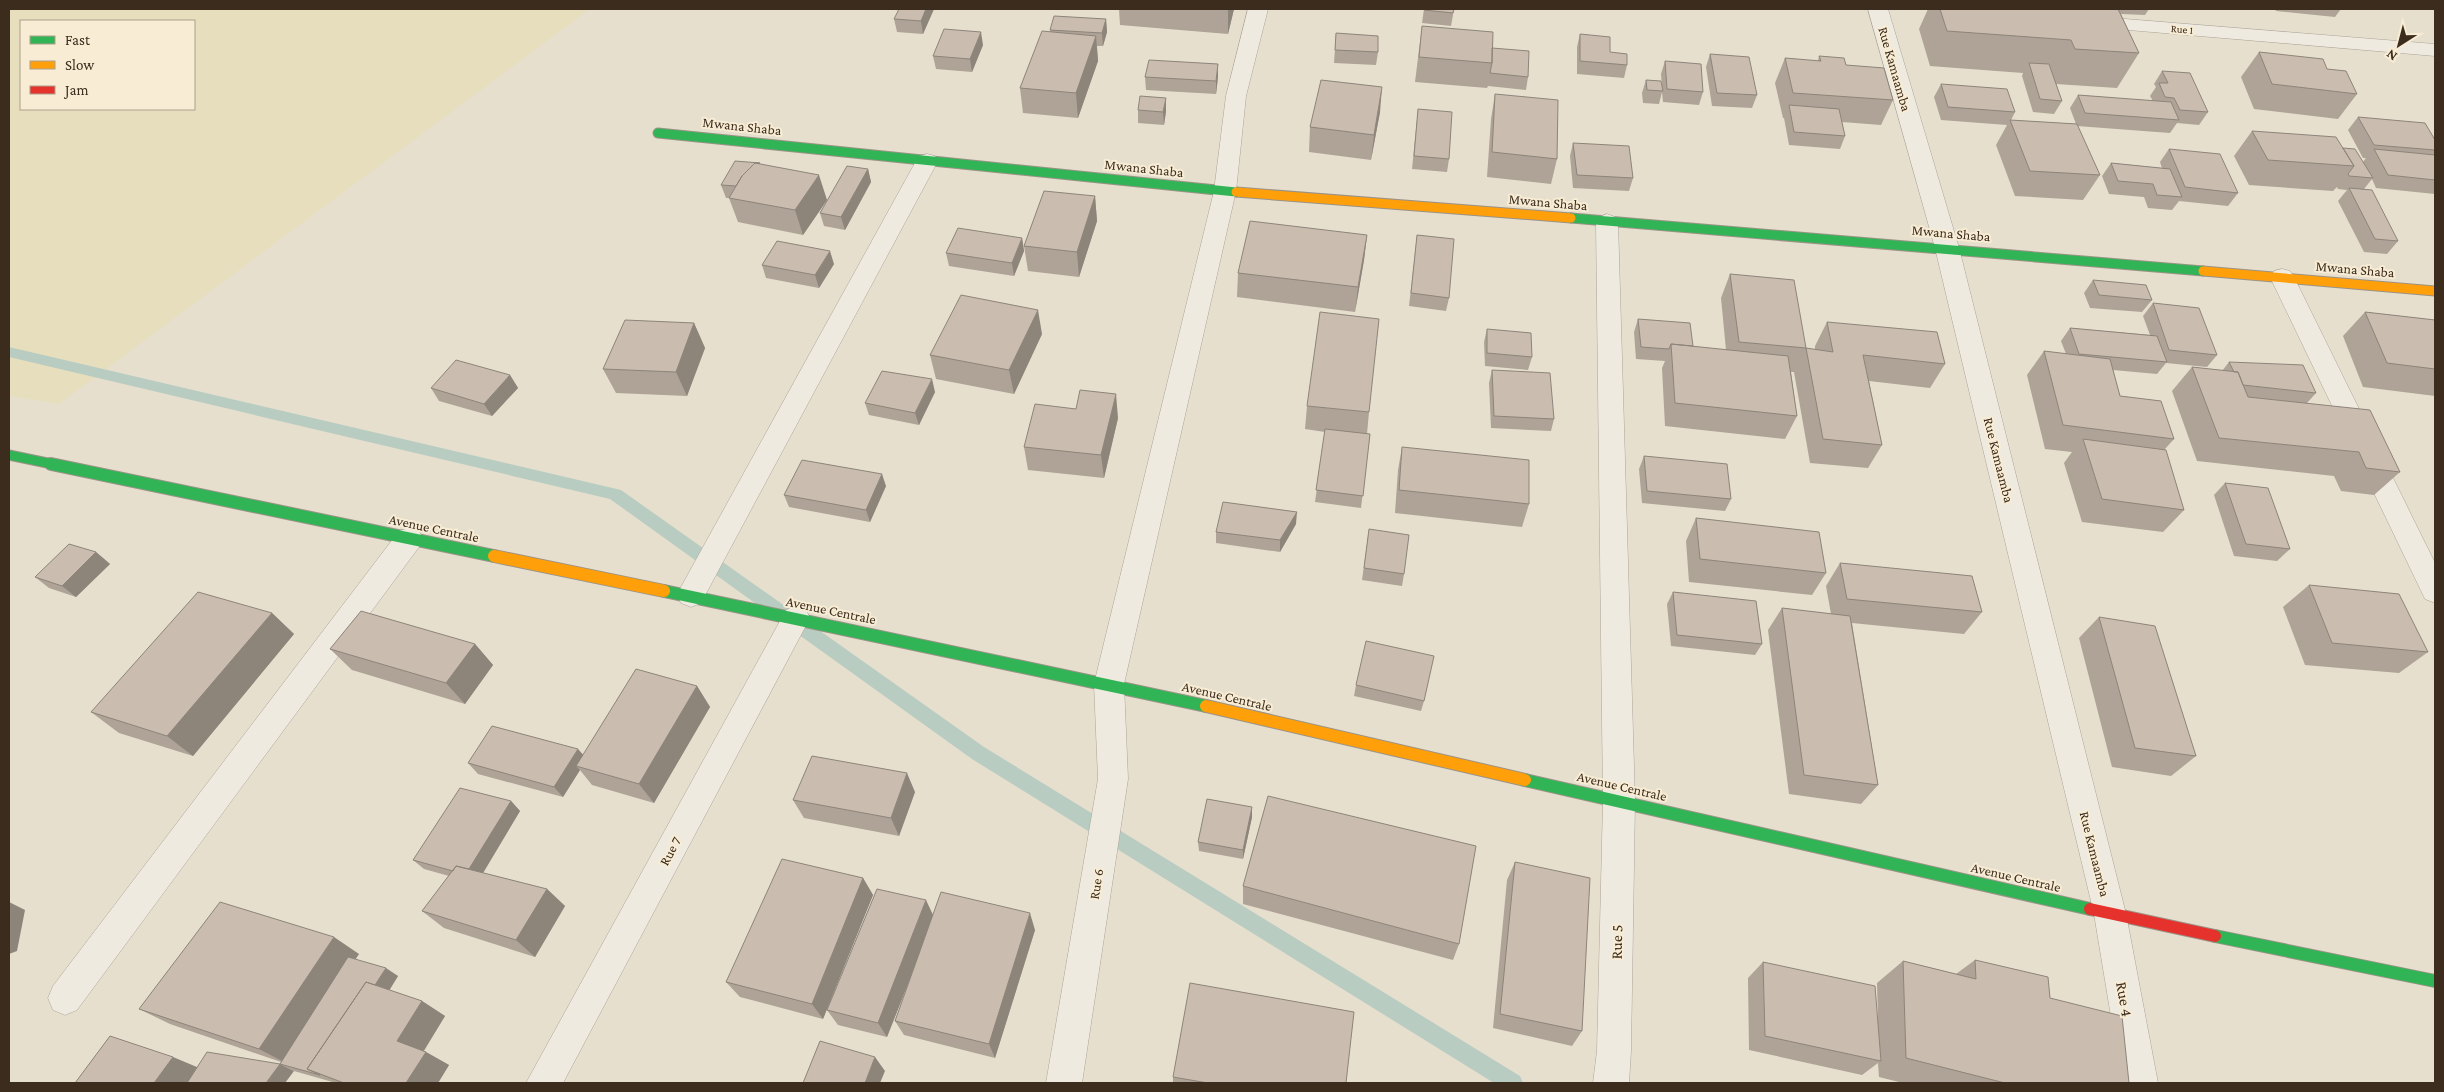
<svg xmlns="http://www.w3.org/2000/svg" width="2444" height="1092" viewBox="0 0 2444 1092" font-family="'Crimson Pro',serif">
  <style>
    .farmland { fill: #e7debe; fill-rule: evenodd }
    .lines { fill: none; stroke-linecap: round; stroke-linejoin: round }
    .stream { fill: #b9ccc1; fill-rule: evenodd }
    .street-casing { stroke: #aca497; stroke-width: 1 }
    .fast-far1-casing { stroke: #9b9387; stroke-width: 11 }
    .fast-casing { stroke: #9b9387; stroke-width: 14 }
    .slow-far1-casing { stroke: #9b9387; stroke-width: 11 }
    .slow-casing { stroke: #9b9387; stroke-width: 14 }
    .jam-casing { stroke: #9b9387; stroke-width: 14 }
    .street { fill: #eeeae0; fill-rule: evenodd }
    .fast-far1 { stroke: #30b455; stroke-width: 9 }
    .fast { stroke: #30b455; stroke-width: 12 }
    .slow-far1 { stroke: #ff9f0a; stroke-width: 9 }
    .slow { stroke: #ff9f0a; stroke-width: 12 }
    .jam { stroke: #e5322d; stroke-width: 12 }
    .wall { fill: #aea396 }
    .shaded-wall { fill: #8d847a }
    .building { fill: #cabdaf; stroke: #8d847a }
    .labels { text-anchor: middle; stroke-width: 4; stroke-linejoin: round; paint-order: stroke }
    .far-street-label { font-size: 11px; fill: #3c2c1e; stroke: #f8edd4 }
    .street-label { font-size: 14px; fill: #3c2c1e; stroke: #f8edd4 }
    .near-street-label { font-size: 16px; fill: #3c2c1e; stroke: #f8edd4 }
  </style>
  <rect width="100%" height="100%" fill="#e6dfce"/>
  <path class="farmland" d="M9,9h581l-531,395 -50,-8zM21,21h173v88h-173z"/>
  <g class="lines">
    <path class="stream" d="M9,347l612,143 363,257 536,329 3,7h-29l-522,-324 -362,-260 -601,-142z"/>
    <defs>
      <path id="street" d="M1248,9h20l-22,87 -10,95 -112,493 4,95 -46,304h-36l52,-304 -4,-95 120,-493 12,-95z
        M1868,9h20l71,239 167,666 32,169h-36l-28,-169 -159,-666z
        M2088,16l347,28v12l-354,-30 -3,-4 3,-4z
        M927,154l8,2 3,5 -237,442 -10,4 -10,-4 -4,-8 4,-8 235,-426 3,-5z
        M1607,214l8,3 3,5 17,579 -4,250 -2,32h-36l4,-32 6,-250 -7,-579 3,-5z
        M2282,269l8,2 4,6 141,286v40l-10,-4 -155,-322 4,-6z
        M409,528l10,3 4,8 -4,8 -342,463 -12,5 -12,-5 -5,-12 5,-12 346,-455z
        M796,606l10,4 4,8 -247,465h-37l260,-473z"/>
      <path id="fast-far1" d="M658,133l578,59
        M1571,218l632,53
        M9,455l48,10"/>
      <path id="fast" d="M51,464l443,92
        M664,591l542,115
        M1525,780l565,129
        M2215,936l220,45"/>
      <path id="slow-far1" d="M1236,192l335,26
        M2203,271l232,20"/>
      <path id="slow" d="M494,556l170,35
        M1206,706l319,74"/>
      <path id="jam" d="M2090,909l125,27"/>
    </defs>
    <use href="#street" class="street-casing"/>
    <use href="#fast-far1" class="fast-far1-casing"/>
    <use href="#fast" class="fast-casing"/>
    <use href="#slow-far1" class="slow-far1-casing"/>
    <use href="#slow" class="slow-casing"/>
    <use href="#jam" class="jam-casing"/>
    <use href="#street" class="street"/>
    <use href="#fast-far1" class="fast-far1"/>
    <use href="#fast" class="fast"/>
    <use href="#slow-far1" class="slow-far1"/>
    <use href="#slow" class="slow"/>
    <use href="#jam" class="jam"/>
  </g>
  <path class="wall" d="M934,9l-11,25 -26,-2 -3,-13z
    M1119,9h115l-6,25 -108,-9z
    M1424,9h30l-3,17 -29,-3z
    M1928,9h221l-4,6 -24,-1 18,39 -22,35 -61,-4 6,17 -8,13 -21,-2 -11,-36 1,-3 -93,-7 -11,-37z
    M2275,9h66l-6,8 -59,-6z
    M1106,19l1,13 -4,14h-6l1,15 -20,57 -55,-5 -3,-25 30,-56v-2z
    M1422,26l70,22 36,29 -2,13 -38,-4 -1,2 -72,-6z
    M1336,33l42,19 -2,13 -42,-2z
    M1580,34l30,18 17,13 -3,13 -47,-4v-27z
    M983,45l-11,27 -36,-3 -3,-13z
    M2259,52l98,42 -19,25 -84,-10 -13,-32z
    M1710,54l47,41 -5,13 -40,-2 -6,-39z
    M1819,56l27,9 47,35 -12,25 -39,-3 3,14 -5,13 -51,-4 -5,-27h-1l-8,-35 10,-25 33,3z
    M1665,61l38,31 -4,13 -36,-3 -1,-10 -3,12 -16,-1 -1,-10 4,-13 16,7 -1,-13z
    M1218,64v13l-2,17 -70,-4 -1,-13z
    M2162,71l46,41 -9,13 -22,-2 -7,10 -93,-7 23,49 -17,25 -68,-4 -19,-51 11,-20 -66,-5 -7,-23 7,-13 74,28 -4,8 65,4 -6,-16 8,-13 75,6 -3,-5 6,-9 -2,-3z
    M1495,94l62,65 -6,25 -64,-7 4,-58z
    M1418,109l31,50 -2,13 -35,-3z
    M1138,110l28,1 -2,14 -26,-2z
    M1380,112l-9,48 -62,-8 1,-25z
    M2358,117l77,23v54l-59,-6 -4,-9 -8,10 34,52 -11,13 -23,-2 -26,-51 9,-11 -9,-1 -1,-2 -4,4 -84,-6 -15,-29 18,-25 91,17 20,14 3,-4h-3l-15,-28z
    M1573,143l60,35 -4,13 -56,-3 -3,-32z
    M2169,149l69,44 -10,13 -49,-5 -7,9 -24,-2 -4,-11 -35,-3 -7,-18 9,-13 51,5 -2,-6z
    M760,164l67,36 -24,35 -65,-13 -9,-24h-3l-5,-13z
    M868,169l3,13 -26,48 -21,-4 -4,-13z
    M1095,196l2,25 -18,56 -51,-6 -4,-25z
    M1367,235l-3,25 -9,52 -118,-15 1,-24z
    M1417,235l32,63 -3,13 -37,-5z
    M1022,238l2,13 -10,25 -65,-10 -3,-13z
    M834,264l-15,24 -53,-10 -4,-13z
    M1730,274l76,74 9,2v-4l12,-24 118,42 -15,24 -61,-7 13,64 -14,23 -58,-5 -16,-91h-3l6,44 -12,23 -120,-13 -3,-58 3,-7 -29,-2 -2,-27 4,-13 55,27 33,4 -5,-52z
    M2093,280l59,20 -10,12 -52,-4 -6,-15z
    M2153,303l64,52 -10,12 -41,-4 -9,11 -44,-4 7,26 54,43 -9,10 19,61 -21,22 -81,-10 -18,-59 8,-11 -27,-3 -18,-74 17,-24 22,3 -5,-13 9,-13 80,7 -7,-19z
    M2365,312l70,8v76l-72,-9 -20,-51z
    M694,323l11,25 -18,48 -71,-3 -13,-24z
    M1487,329l45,28 -4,13 -43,-4 -1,-24z
    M1042,334l-28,60 -78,-15 -6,-24z
    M2229,362l87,31 -9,10 93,69 -26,23 -33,-4 -7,-15 -137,-15 -25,-70 20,-24 30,4z
    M1492,370l62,49 -3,12 -60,-3 -2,-45z
    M510,375l8,13 -26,28 -53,-15 -8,-13z
    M935,392l-16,33 -50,-10 -4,-12z
    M1307,406l62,6 -2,22h3l-9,74 -46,-6 10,-70 -20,-3z
    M1076,409l42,9 -14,60 -76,-8 -4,-23z
    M1402,447l127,57 -7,23 -127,-14 3,-43z
    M1644,456l87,43 -6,12 -83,-8 -3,-34z
    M2225,483l65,66 -13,12 -43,-5 -20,-61z
    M886,486l-16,36 -81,-15 -5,-12z
    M1696,518l130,55 -14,22 -123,-13 -3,-41z
    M1296,524l-16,28 -64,-9v-11z
    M1369,529l35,45 -2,12 -40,-6z
    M96,552l14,12 -34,33 -27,-9 -14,-11z
    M1840,563l142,49 -18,22 -112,-11 26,162 -17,19 -72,-10 -21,-164 14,-22 49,6 -5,-28z
    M2309,585l119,67 -29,21 -94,-8 -22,-58z
    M1673,592l89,52 -7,11 -84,-9 -4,-42z
    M272,613l22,21 -101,122 -74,-23 -28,-21z
    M2099,617l97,139 -25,20 -59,-9 -33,-129z
    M475,644l18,21 -28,39 -113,-34 -22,-21z
    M1356,685l68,16 -3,10 -67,-15z
    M697,686l13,21 -56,96 -62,-18 -12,-15 -17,27 -85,-23 -10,-11 115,-8z
    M915,792l-16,44 -95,-18 -11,-18z
    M511,801l9,10 -37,62 64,16 18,17 -30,51 -91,-29 -22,-17 27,-35 -25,-7 -11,-9z
    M1252,817l-9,42 -44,-8 -1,-9z
    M1515,862l67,169 -10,15 -79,-18 14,-148z
    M863,878l10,17 -50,124 -83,-22 -14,-15z
    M1243,886l216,58 -6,16 -210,-56z
    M933,915l102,15 -40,128 -91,-23 -9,-14 14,-39 -22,55 -49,-12 -11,-15z
    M359,954l-4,5 43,17 -9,14 33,11 23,15 -21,35 25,14 -11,18h-102l-42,-12 -14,-7 1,-2 -111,-38 -31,-15z
    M1975,960l75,38 79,85h-226l-24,-6 -1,-14 -16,12 -113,-25 -1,-72 15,-16 115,55 -1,-34 26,-22 53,13z
    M1173,1077l173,6h-173z"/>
  <path class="shaded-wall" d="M926,9h8l-11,25 -2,-13z
    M1228,9h6l-6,25z
    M1106,19l1,13 -4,14 -1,-13z
    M981,32l2,13 -11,27 -2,-13z
    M1096,36l2,25 -20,57 -2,-25z
    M1218,64v13l-2,17v-13z
    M1382,87l-2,25 -9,48 3,-25z
    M1166,98v13l-2,14 -1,-13z
    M868,169l3,13 -26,48 -4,-13z
    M819,175l8,25 -24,35 -8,-25z
    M1095,196l2,25 -18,56 -2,-25z
    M1367,235l-3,25 -9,52 3,-25z
    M1022,238l2,13 -10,25 -2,-13z
    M830,251l4,13 -15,24 -4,-13z
    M1038,310l4,24 -28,60 -5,-24z
    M694,323l11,25 -18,48 -11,-24z
    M510,375l8,13 -26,28 -8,-12z
    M932,379l3,13 -16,33 -4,-12z
    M1116,394l2,24 -14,60 -3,-23z
    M882,474l4,12 -16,36 -4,-12z
    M1297,512l-1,12 -16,28v-12z
    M96,552l14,12 -34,33 -14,-11z
    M272,613l22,21 -101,122 -26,-20z
    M475,644l18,21 -28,39 -19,-21z
    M697,686l13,21 -56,96 -15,-19z
    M578,749l9,10 -11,7 4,4 -17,27 -9,-10z
    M907,773l8,19 -16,44 -8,-18z
    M511,801l9,10 -43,72 -11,-9z
    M1252,807v10l-9,42v-9z
    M863,878l10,17 -50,124 -11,-15z
    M547,889l18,17 -30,51 -19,-17z
    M926,900l8,17 -47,120 -9,-14z
    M9,902l16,8 -8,41 -8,3z
    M1030,913l5,17 -40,128 -6,-14z
    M334,937l25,17 -73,109 -27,-14z
    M386,968l12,8 -63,104 -14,-6z
    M422,1001l23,15 -24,39 -24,-14z
    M426,1052l23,13 -11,18h-32z
    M173,1057l31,13 -9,13h-41z
    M875,1057l10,14 -5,12h-15z
    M280,1064l14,7 -9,12h-19z"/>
  <path class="building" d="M899,9h27l-5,12 -27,-2z
    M1424,9h30l-1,4 -29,-3z
    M1940,9h178l21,44 -64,-4 -4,-9 -124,-9z
    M1054,16l52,3 -4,14 -52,-3z
    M1422,26l71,6 -1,31 -73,-6z
    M944,29l37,3 -11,27 -37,-3z
    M1042,31l54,5 -20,57 -56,-5z
    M1336,33l42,3v16l-43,-2z
    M1580,34l30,3v15l17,2v11l-47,-4z
    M1492,48l37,3 -1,26 -38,-4 2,-10z
    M2259,52l64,7 4,10 19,2 11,23 -85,-10z
    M1710,54l39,3 8,38 -40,-2z
    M1819,56l25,2 2,7 38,3 9,32 -100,-7 -8,-35 36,3z
    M1149,60l69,4 -2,17 -71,-4z
    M1665,61l36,3 2,28 -36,-3z
    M2029,63l20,1 13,37 -22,-2z
    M2162,71l28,2 18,39 -28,-2 -6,-12 -9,-1 -6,-14h9z
    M1321,80l61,7 -8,48 -64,-8z
    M1646,80l15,1 2,10 -16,-1z
    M1941,84l66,5 8,23 -67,-5z
    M1495,94l63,6 -1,59 -65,-7z
    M2078,95l93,7 8,18 -94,-7z
    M1140,96l26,2 -3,14 -25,-2z
    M1789,105l50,4 6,27 -51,-4z
    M1418,109l34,3 -3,47 -35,-3z
    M2358,117l67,6 10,17v10l-61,-5z
    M2010,120l67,4 23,51 -70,-4z
    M2252,131l84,6 18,29 -86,-6z
    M1573,143l56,3 4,32 -56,-3z
    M2343,148l12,1 18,29 -24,-2 -1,-2 6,-8z
    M2169,149l51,5 18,39 -53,-6z
    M2374,149l61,6v25l-47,-5z
    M735,161l25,2h-5l-13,13 -6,10 -15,-1z
    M755,163l64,12 -24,35 -66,-12 13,-22z
    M2111,163l59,6 12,28 -25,-2 -4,-11 -35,-3z
    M847,166l21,3 -27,48 -21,-4z
    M2349,188l23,2 26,51 -23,-2z
    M1044,191l51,5 -18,56 -53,-6z
    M1250,221l117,14 -9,52 -120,-14z
    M958,228l64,10 -10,25 -66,-10z
    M1417,235l37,4 -5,59 -38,-5z
    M777,241l53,10 -15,24 -53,-10z
    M1730,274l64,6 12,68 -67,-6z
    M2093,280l53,5 6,15 -53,-5z
    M961,295l77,15 -29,60 -79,-15z
    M2153,303l46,5 18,47 -48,-5z
    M1320,312l59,7 -10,93 -62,-6z
    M2365,312l70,8v49l-48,-6z
    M1638,319l52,4 3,23 -22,-2 -2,5 -28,-2z
    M625,320l69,3 -18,49 -73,-3z
    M1827,322l110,10 8,32 -82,-9 19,90 -59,-6 -17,-91 27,4z
    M2070,328l87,8 10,26 -88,-8z
    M1487,329l44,4 1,24 -45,-4z
    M1671,344l117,12 9,60 -122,-13z
    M2044,351l66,8 10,37 41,5 13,38 -111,-14z
    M456,360l54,15 -26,29 -53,-16z
    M2229,362l74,3 13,28 -73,-8 -5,-13h-4z
    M2192,367l46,5 10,25 122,13 30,62 -34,-4 -7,-16 -140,-14z
    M1492,370l58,3 4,46 -60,-3z
    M882,371l50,8 -17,34 -50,-10z
    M1080,390l36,4 -15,61 -77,-8 11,-43 41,5z
    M1325,429l45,5 -7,62 -47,-6z
    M2083,439l83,11 18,60 -82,-11z
    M1402,447l127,13v44l-130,-14z
    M1644,456l83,8 4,35 -84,-8z
    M802,460l80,14 -16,36 -82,-15z
    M2225,483l43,5 22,61 -44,-5z
    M1223,502l74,10 -17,28 -64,-8z
    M1696,518l123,14 7,41 -126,-14z
    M1369,529l40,6 -5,39 -40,-6z
    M69,544l27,8 -34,34 -27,-9z
    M1840,563l132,13 10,36 -135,-13z
    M2309,585l90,9 29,58 -96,-9z
    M198,592l74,21 -105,123 -76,-24z
    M1673,592l83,9 6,43 -85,-9z
    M1782,608l68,8 28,169 -74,-10z
    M361,611l114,33 -29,39 -116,-34z
    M2099,617l56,9 41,130 -61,-8z
    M1366,641l68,15 -10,45 -68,-16z
    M636,669l61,17 -58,98 -63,-18z
    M492,726l86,23 -24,38 -86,-24z
    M812,756l95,17 -16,45 -98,-18z
    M460,788l51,13 -42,68 -13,-3 -3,5 -40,-11z
    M1268,796l208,50 -17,98 -216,-58z
    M1207,799l45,8 -9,43 -45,-8z
    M782,859l81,19 -51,126 -86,-22z
    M1515,862l75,16 -8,153 -82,-17z
    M456,866l91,23 -31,51 -94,-29z
    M877,889l49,11 -48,123 -51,-13z
    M941,892l89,21 -41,131 -94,-23z
    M220,902l114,35 -75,112 -120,-40z
    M348,957l38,11 -11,17 -9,-3 -59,87 13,6 -40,-11z
    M1975,960l73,17 2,21 72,18 7,67h-124l-99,-25 -3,-97 73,18z
    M1763,962l112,24 6,75 -116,-25z
    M366,982l56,19 -25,40 29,11 -20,31h-62l-37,-14z
    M1190,983l164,29 -8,71h-138l-35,-6z
    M110,1036l63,21 -19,26h-79z
    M820,1041l55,16 -10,26h-62z
    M207,1052l73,12 -14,19h-79z"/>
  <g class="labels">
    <g class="far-street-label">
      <text transform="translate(2182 29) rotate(5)" y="4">Rue 1</text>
    </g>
    <g class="street-label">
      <text transform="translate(1895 69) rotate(74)" y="5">Rue Kamaamba</text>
      <text transform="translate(742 126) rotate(6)" y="5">Mwana Shaba</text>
      <text transform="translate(1144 168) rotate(6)" y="5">Mwana Shaba</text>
      <text transform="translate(1548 202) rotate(5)" y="5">Mwana Shaba</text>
      <text transform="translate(1951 233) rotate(5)" y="5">Mwana Shaba</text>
      <text transform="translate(2355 269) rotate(5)" y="5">Mwana Shaba</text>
      <text transform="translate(1999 460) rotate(76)" y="5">Rue Kamaamba</text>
      <text transform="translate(434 528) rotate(12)" y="5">Avenue Centrale</text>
      <text transform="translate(831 610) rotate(12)" y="5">Avenue Centrale</text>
      <text transform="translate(1227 696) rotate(13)" y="5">Avenue Centrale</text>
      <text transform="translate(1622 786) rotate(13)" y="5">Avenue Centrale</text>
      <text transform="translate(670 851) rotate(-62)" y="5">Rue 7</text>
      <text transform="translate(2095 854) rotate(76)" y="5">Rue Kamaamba</text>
      <text transform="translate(2016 877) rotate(13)" y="5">Avenue Centrale</text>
      <text transform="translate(1096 884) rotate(-81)" y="5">Rue 6</text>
    </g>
    <g class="near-street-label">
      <text transform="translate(1616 942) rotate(-89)" y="6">Rue 5</text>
      <text transform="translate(2125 999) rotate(80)" y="6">Rue 4</text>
    </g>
  </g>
  <rect width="2444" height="1092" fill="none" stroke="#3c2c1e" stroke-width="20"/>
  <rect x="20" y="20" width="175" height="90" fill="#f8edd4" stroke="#ada08b"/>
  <rect x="30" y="36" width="25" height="8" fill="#30b455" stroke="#ada08b"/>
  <text x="65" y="45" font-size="15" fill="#3c2c1e">Fast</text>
  <rect x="30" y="61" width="25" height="8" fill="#ff9f0a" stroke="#ada08b"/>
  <text x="65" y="70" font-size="15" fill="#3c2c1e">Slow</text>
  <rect x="30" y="86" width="25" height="8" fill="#e5322d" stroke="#ada08b"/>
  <text x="65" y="95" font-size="15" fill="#3c2c1e">Jam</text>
  <g transform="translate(2399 45) rotate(216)" stroke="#f8edd4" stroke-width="4" paint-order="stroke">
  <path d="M0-4L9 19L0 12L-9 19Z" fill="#3c2c1e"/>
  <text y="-8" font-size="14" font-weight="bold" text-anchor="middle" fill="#3c2c1e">N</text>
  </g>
</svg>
